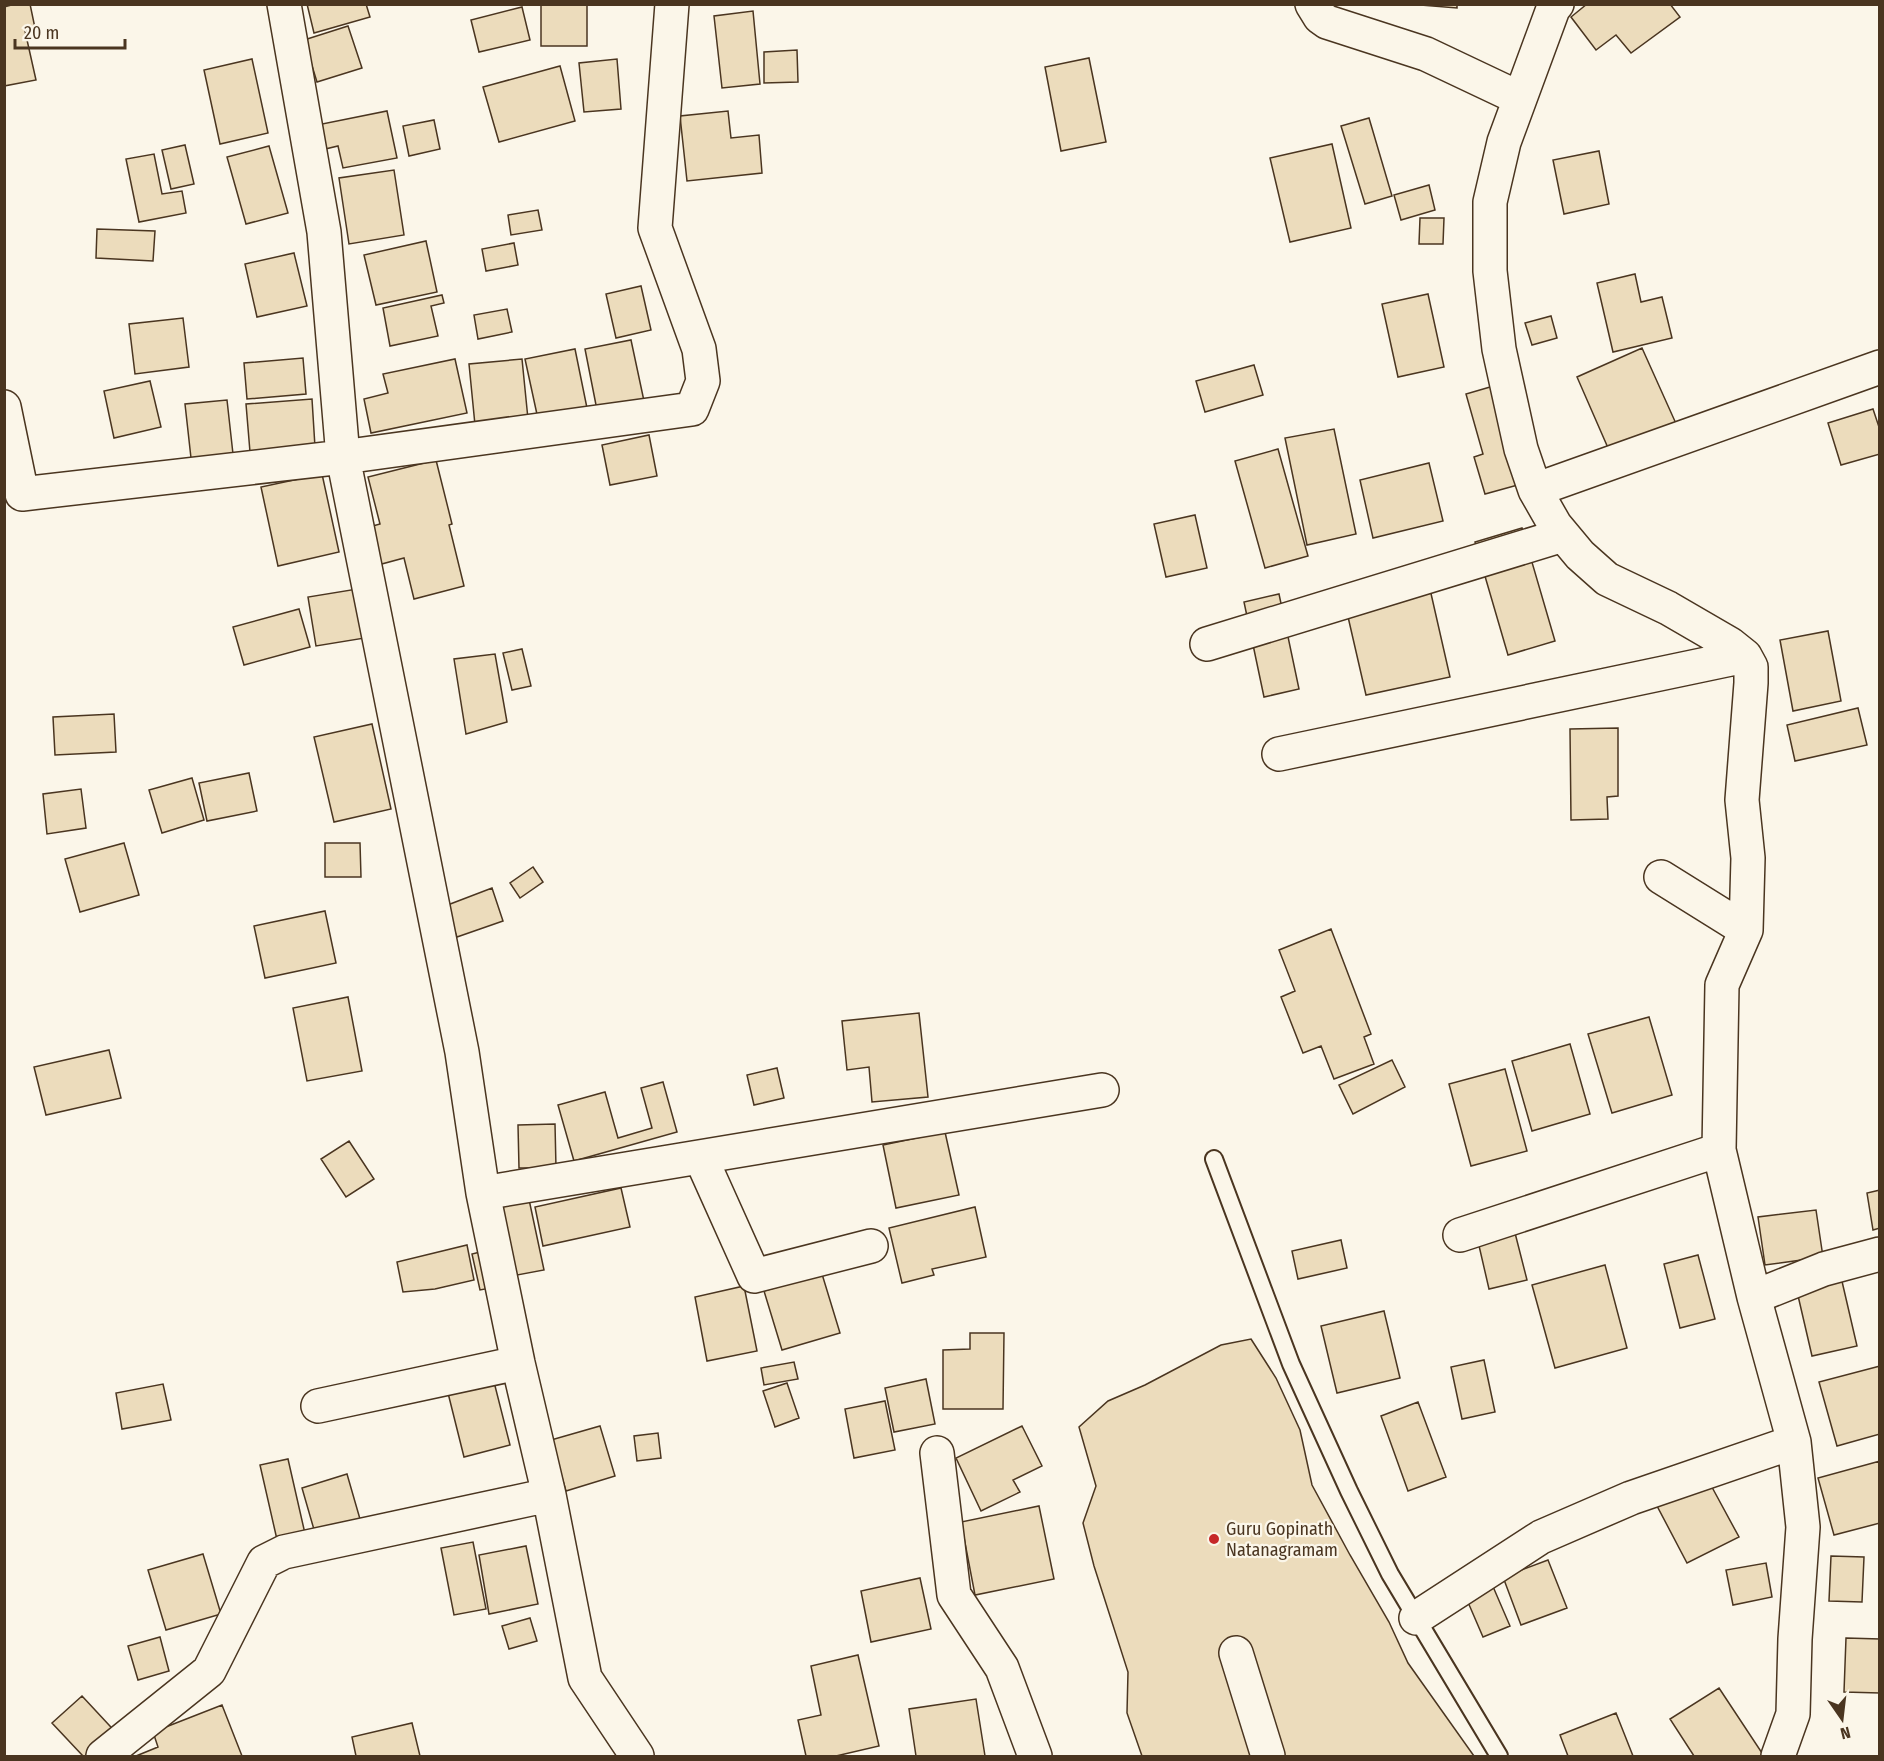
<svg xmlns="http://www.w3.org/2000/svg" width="1884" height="1761" viewBox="0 0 1884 1761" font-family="'Fira Sans Condensed',sans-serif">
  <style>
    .building { fill: #ecdcbc; stroke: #4a3520; stroke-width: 1.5 }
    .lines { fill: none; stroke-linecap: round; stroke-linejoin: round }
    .lane-casing { stroke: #4a3520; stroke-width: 20 }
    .street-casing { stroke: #4a3520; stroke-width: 36 }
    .lane { stroke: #fbf6e9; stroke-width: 16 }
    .street { stroke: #fbf6e9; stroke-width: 33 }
    .poi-dot { fill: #c62828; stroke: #fbf6e9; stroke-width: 2 }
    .labels { text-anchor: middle; stroke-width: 4.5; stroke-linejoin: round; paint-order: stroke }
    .poi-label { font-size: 18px; fill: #4a3520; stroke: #fbf6e9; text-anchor: start }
  </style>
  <rect width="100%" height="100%" fill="#fbf6e9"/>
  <path class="building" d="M15,4h15l5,24 -10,3 11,49 -32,6v-79z
    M307,4h59l4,13 -56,16z
    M541,4h46v42h-46z
    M1408,4h49v4z
    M1587,4h83l10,13 -49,36 -15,-18 -20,15 -25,-33z
    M522,7l8,33 -51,12 -8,-32z
    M753,11l7,73 -38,4 -8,-72z
    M348,26l14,42 -45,14 -13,-42z
    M797,50l1,32 -34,1v-31z
    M1089,58l17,84 -45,9 -16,-84z
    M252,59l16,74 -48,11 -16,-74z
    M617,59l4,50 -37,3 -5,-49z
    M560,66l15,55 -76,21 -16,-55z
    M387,111l10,47 -54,10 -5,-22 -21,5 -5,-25z
    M728,111l3,27 28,-3 3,38 -75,8 -7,-65z
    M1369,118l23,78 -27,8 -24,-78z
    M434,120l6,29 -31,7 -6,-30z
    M1332,144l19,84 -61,14 -20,-84z
    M185,145l9,39 -23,5 -9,-39z
    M269,146l19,67 -42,11 -19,-67z
    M1599,151l10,53 -45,10 -11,-54z
    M154,154l8,40 20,-3 4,22 -47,9 -13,-63z
    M394,170l10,65 -55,9 -10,-66z
    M1429,185l6,25 -34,10 -7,-25z
    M538,210l4,20 -31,5 -3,-20z
    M1420,218h24l-1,26h-24z
    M97,229l58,2 -2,30 -57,-3z
    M426,241l11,51 -61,13 -12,-50z
    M514,243l4,22 -32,6 -4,-22z
    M294,253l13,53 -50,11 -12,-53z
    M1635,274l6,28 21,-5 10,41 -59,14 -16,-69z
    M641,286l10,44 -35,8 -10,-44z
    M1428,294l16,73 -46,10 -16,-73z
    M442,295l2,8 -13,3 7,30 -48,10 -7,-38z
    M507,309l5,23 -34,7 -4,-24z
    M1551,316l6,22 -25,7 -7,-22z
    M183,318l6,49 -54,7 -6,-50z
    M631,340l13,61 -47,9 -12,-61z
    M1642,348l36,80 -66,29 -35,-80z
    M575,349l12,59 -49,11 -13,-60z
    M303,358l3,36 -59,5 -3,-36z
    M455,359l12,54 -96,20 -7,-34 24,-6 -5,-19z
    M522,359l6,60 -53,6 -6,-61z
    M1254,365l9,30 -58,17 -9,-31z
    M150,381l11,46 -47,11 -10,-47z
    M1497,385l28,98 -40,11 -11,-37 9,-3 -17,-60z
    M312,399l3,48 -65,5 -4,-48z
    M227,400l6,54 -42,4 -6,-54z
    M1873,409l7,21v24l-39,11 -13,-42z
    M1334,429l22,105 -49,11 -22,-107z
    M649,435l8,41 -47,9 -8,-40z
    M1278,449l30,107 -43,12 -30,-107z
    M436,460l16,64 -3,1 15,61 -50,13 -10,-41 -26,7 -9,-38 11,-3 -12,-47z
    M1429,463l14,58 -70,17 -13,-58z
    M322,474l17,78 -61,14 -17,-79z
    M1195,515l12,53 -41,9 -12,-53z
    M1522,528l33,113 -47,14 -33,-113z
    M1427,576l23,101 -84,18 -23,-100z
    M357,589l8,49 -49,8 -8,-49z
    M1279,594l20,95 -35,8 -20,-95z
    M299,609l11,38 -66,18 -11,-38z
    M1828,631l13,70 -48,10 -13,-71z
    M522,649l9,37 -19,4 -9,-37z
    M495,654l12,68 -41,12 -12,-75z
    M1858,708l9,37 -72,16 -8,-36z
    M114,714l2,38 -61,3 -2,-38z
    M372,724l19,85 -57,13 -20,-85z
    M1618,728v68l-11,1 1,22 -37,1 -1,-91z
    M249,773l8,38 -50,10 -8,-38z
    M192,778l12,42 -42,13 -13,-43z
    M81,789l5,39 -39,6 -4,-40z
    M124,843l15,52 -59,17 -15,-53z
    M325,843h35l1,34h-36z
    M533,867l10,15 -23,16 -10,-15z
    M492,888l11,33 -46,16 -12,-31z
    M325,911l11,52 -71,15 -11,-52z
    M1331,929l40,105 -7,3 10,27 -40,15 -13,-33 -18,7 -22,-56 14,-6 -16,-41z
    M348,997l14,74 -55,10 -14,-73z
    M919,1013l9,84 -56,5 -3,-35 -22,3 -5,-49z
    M1649,1017l23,78 -60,18 -24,-79z
    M1570,1044l20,70 -58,17 -20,-70z
    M109,1050l12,48 -75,17 -12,-48z
    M1392,1060l13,27 -52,27 -14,-29z
    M777,1068l7,30 -30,7 -7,-30z
    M1505,1069l22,82 -56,15 -22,-82z
    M663,1082l14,50 -103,29 -16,-56 47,-13 13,46 34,-10 -11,-40z
    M555,1124l1,44h-37l-1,-43z
    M945,1132l14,63 -63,13 -13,-63z
    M349,1141l25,38 -28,18 -25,-38z
    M621,1188l9,39 -87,19 -8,-39z
    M527,1190l17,80 -32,6 -17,-79z
    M1880,1190v38l-7,2 -6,-37z
    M975,1207l11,50 -54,12 2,6 -32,8 -13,-55z
    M1816,1210l7,47 -58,8 -7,-48z
    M1514,1229l13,51 -38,9 -12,-52z
    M1341,1240l6,28 -49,11 -6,-28z
    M467,1245l7,35 -39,9 -32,3 -6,-30z
    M488,1250l8,37 -16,3 -8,-36z
    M1698,1255l17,64 -35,9 -16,-64z
    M1605,1265l22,83 -72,20 -23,-83z
    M822,1274l18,59 -58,17 -18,-59z
    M1841,1277l16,69 -45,10 -16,-69z
    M744,1286l13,65 -50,10 -12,-64z
    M1384,1311l16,67 -63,15 -16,-67z
    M970,1333h34l-1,76h-60v-59l27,-1z
    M1251,1339l25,39 24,52 12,55 38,70 39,67 19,41 66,93h-332l-15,-43 1,-41 -34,-106 -11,-43 13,-37 -17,-59 29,-26 37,-16 76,-40z
    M1484,1360l11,52 -33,7 -11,-52z
    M794,1362l4,17 -34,6 -3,-17z
    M1880,1366v68l-43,12 -18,-64z
    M493,1378l17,67 -46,12 -17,-68z
    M926,1379l9,45 -41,8 -9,-44z
    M787,1383l12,35 -24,9 -12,-36z
    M163,1384l8,36 -49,9 -6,-36z
    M885,1401l10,49 -41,8 -9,-49z
    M1418,1402l28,75 -38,14 -27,-75z
    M600,1426l15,50 -49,15 -15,-51z
    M1022,1426l20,40 -29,14 7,12 -39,19 -25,-53z
    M658,1433l3,25 -24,3 -3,-25z
    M288,1459l18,79 -28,6 -18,-79z
    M1880,1461v62l-46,12 -16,-57z
    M347,1474l15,52 -45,14 -15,-52z
    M1707,1478l32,59 -52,26 -31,-59z
    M1039,1506l15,73 -79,16 -14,-73z
    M473,1542l13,67 -32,6 -13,-67z
    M526,1546l12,58 -49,10 -10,-59z
    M203,1554l18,60 -55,16 -18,-60z
    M1831,1556l33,1 -2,45 -33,-1z
    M1548,1560l19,48 -46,17 -18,-48z
    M1766,1563l6,34 -39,8 -7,-35z
    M1488,1575l22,51 -27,11 -22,-51z
    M920,1578l11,51 -60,13 -10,-51z
    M530,1618l7,23 -28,8 -7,-23z
    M160,1637l9,34 -31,9 -10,-34z
    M1846,1638l34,1v54l-36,-1z
    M858,1655l21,91 -43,10h-30l-8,-36 23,-5 -10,-49z
    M1719,1688l45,68h-70l-24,-37z
    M82,1696l40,43 -19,17h-20l-31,-33z
    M976,1699l9,57h-69l-7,-47z
    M222,1705l20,51h-106l22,-9 -5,-15z
    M1616,1713l17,43h-65l-8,-21z
    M412,1723l8,33h-64l-4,-19z"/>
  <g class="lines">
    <defs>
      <path id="lane" d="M1214,1159l77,205 58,127 41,83 109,182"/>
      <path id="street" d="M284,4l40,228 19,225 119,595 21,141 35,170 31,132 36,183 52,78
        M1312,4l8,13 7,5 99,32 93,44
        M1557,4l-4,5 -49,133 -14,60v69l9,78 22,100 14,41 20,35 25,30 27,24 61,29 62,36 15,12 6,11v16l-9,117 6,58 -2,72 -24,55 -3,165 35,147 40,145 9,85 -8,112 -2,75 -15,42
        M4,407l18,87 321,-37 349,-48 11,-28 -4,-32 -44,-121 17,-224
        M1535,490l345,-123
        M1207,644l356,-109
        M1279,754l466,-98
        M1661,877l85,53
        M701,1158l53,118 117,-30
        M483,1193l619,-103
        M1460,1235l259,-85
        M1754,1297l70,-28 56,-15
        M318,1406l200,-43
        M937,1453l17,142 48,73 33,88
        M1416,1618l125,-81 90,-39 163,-56
        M1236,1653l32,103
        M103,1756l106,-85 55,-109 20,-10 265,-57"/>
    </defs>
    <use href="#lane" class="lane-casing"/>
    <use href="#street" class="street-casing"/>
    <use href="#lane" class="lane"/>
    <use href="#street" class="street"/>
  </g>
  <circle class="poi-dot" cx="1214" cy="1539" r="6"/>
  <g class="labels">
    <g class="poi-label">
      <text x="1226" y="1535">Guru Gopinath<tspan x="1226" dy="21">Natanagramam</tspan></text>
    </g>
  </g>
  <rect width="1884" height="1761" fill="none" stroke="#4a3520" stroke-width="12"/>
  <g transform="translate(1842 1719) rotate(166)" stroke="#fbf6e9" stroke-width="4.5" paint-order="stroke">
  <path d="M0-4.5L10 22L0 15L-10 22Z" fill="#4a3520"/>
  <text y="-9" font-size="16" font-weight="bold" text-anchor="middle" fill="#4a3520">N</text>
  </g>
  <path d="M15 39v9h110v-9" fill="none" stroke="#4a3520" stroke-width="3"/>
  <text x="24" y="39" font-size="18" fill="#4a3520" stroke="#fbf6e9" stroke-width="4.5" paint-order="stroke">20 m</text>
</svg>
